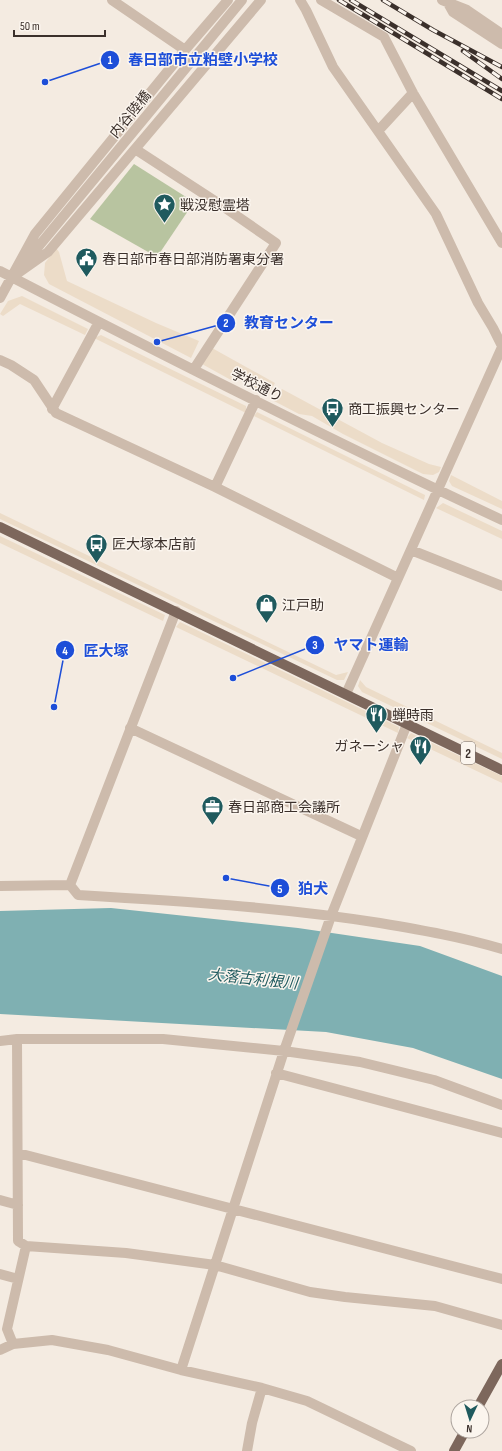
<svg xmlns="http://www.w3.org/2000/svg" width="502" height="1451" viewBox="0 0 502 1451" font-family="'Sofia Sans Condensed','Noto Sans JP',sans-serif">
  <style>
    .green { fill: #b8c4a0 }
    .plaza { fill: #ecdcc8 }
    .water { fill: #7fb0b2 }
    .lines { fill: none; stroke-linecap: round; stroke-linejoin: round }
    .minor { stroke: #cdbbac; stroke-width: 10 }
    .major { stroke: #7d675c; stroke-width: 10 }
    .rail-casing { stroke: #3b302b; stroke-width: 4.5 }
    .rail { stroke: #fbf5ee; stroke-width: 3; stroke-dasharray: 9; stroke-linecap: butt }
    .labels { text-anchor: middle; stroke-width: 3; stroke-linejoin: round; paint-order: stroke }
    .shield { fill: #fbf5ee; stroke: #756b66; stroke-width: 1 }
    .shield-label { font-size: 13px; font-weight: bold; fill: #3b302b }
    .street-label { font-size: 14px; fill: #3b302b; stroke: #fbf5ee }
    .poi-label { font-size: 14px; fill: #3b302b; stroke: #fbf5ee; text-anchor: start }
    .water-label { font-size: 15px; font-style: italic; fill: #1f5a5e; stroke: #fbf5ee }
    .leader { fill: none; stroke: #1d4ed8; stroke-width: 1.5 }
    .callout-dot { fill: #1d4ed8; stroke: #fbf5ee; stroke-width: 1.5 }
    .mark-label { font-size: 12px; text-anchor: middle; font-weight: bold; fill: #fff }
    .callout-label { font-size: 15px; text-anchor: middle; font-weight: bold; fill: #1d4ed8; stroke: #fbf5ee; stroke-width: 3; stroke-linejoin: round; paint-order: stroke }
  </style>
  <rect width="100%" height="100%" fill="#f4ebe1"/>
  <path class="green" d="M134,164l60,38 -37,55 -67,-38z"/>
  <path class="plaza" d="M56,248l3,4 8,29 89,42 43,18 -8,17 -142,-74 -5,-9 1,-12z
    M22,296l66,33 -3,6 -65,-31 -17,12 -3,-2 8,-13z
    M101,335l145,71v7l-152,-75z
    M212,348l63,35 -8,14 -11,-6 -3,-5 -14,-6h-8l-29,-16z
    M282,389l100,54 47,21 12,3 -2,5 -6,3 -10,-1 -80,-40 -31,-18 -13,-2 -25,-13z
    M257,412l168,83 -1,5 -170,-84z
    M451,475l51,26v8l-50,-23 -3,-5z
    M443,503l59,28v8l-66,-31z
    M0,513l336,162 12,-3 -4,8h-7l-337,-161z
    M0,536l165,79 -2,6 -163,-78z
    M180,622l219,105 -1,6 -222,-106z
    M360,680l6,7 136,66v6l-140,-67 -4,-6z
    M411,733l91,43v7l-95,-45z"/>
  <path class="water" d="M111,908l187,20 122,18 82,30v103l-89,-31 -87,-16 -326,-18v-103z"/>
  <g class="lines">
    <path class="minor" d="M112,0l73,50
      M300,0l6,10 27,57 103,147 42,89 15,25 9,18
      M321,0l63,37 29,56 89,150
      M442,0l25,10 35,24
      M448,3l5,9 49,32
      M378,131l35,-38
      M135,149l86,56 55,38 -82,126
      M24,264l218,-264
      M0,271c166,86 333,170 502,249
      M14,276l34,-24 213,-252
      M0,298l35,-64 150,-184 43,-50
      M0,360l11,5 23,15 22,33 159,74 183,91
      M52,409l47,-87
      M215,487l41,-87
      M411,550l91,36
      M346,694c52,-116 104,-232 156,-347
      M130,728l231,108
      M70,885l8,10c101,6 202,12 302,28 41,7 82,14 122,26
      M70,885l106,-274
      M0,886l70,-1
      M17,1039l1,202 8,5 100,7 89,12 95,27 35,5 90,9 67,19
      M0,1041l17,-2h146l121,12 76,11 74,18 68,25
      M276,1073l226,60
      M18,1153l484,126
      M0,1200l18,5
      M0,1274l18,5
      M13,1344l-6,-15 19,-83
      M0,1350l13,-6 39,-4 56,10 73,20 81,18 45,13 104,50
      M181,1370l103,-319 47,-135 76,-192
      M247,1451l5,-28 10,-35"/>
    <path class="major" d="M0,527l502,243
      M478,1407l24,-43
      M454,1451l11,-20"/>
    <defs>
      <path id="rail" d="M339,0l163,99
        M351,0l151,91
        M383,0l50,30 69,37
        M463,51l39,28"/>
    </defs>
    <use href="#rail" class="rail-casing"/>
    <use href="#rail" class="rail"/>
  </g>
  <defs>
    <symbol id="sight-pin" viewBox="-11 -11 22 30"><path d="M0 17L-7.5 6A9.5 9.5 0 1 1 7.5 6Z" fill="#1f5a5e" stroke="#fbf5ee"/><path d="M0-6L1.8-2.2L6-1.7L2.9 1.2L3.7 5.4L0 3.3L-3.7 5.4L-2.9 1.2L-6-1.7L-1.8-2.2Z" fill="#fff"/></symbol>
    <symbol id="civic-pin" viewBox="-11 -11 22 30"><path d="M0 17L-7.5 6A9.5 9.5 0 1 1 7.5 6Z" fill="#1f5a5e" stroke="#fbf5ee"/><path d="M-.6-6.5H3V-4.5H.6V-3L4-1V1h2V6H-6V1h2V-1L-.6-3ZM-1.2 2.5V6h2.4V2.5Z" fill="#fff"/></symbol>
    <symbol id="bus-pin" viewBox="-11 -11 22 30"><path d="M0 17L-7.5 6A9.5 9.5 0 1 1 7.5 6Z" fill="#1f5a5e" stroke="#fbf5ee"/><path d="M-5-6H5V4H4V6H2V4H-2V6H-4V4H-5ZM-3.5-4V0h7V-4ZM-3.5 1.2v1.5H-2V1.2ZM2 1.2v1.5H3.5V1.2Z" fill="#fff"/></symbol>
    <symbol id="shop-pin" viewBox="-11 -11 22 30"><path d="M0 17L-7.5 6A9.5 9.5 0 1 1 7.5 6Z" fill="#1f5a5e" stroke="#fbf5ee"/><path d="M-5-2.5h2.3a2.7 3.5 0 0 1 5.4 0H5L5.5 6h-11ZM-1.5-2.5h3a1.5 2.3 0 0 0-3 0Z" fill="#fff"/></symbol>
    <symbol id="restaurant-pin" viewBox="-11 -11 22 30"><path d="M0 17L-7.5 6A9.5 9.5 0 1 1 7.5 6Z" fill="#1f5a5e" stroke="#fbf5ee"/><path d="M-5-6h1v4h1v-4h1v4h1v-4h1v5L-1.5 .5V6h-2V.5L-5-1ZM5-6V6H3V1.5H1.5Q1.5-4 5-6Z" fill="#fff"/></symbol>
    <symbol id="office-pin" viewBox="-11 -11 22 30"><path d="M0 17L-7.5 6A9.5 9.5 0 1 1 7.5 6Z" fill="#1f5a5e" stroke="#fbf5ee"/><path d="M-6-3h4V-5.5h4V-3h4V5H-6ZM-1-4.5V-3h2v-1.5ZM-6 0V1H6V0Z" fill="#fff"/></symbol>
  </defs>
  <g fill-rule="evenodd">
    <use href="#sight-pin" x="152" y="192" width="25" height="34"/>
    <use href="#civic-pin" x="74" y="246" width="25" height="34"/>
    <use href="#bus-pin" x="320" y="396" width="25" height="34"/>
    <use href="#bus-pin" x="84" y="532" width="25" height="34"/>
    <use href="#shop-pin" x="254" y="592" width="25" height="34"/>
    <use href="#restaurant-pin" x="364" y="702" width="25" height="34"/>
    <use href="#restaurant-pin" x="408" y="734" width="25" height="34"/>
    <use href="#office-pin" x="200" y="794" width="25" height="34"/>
  </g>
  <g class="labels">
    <rect class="shield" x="461" y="742" width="14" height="22" rx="3"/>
    <g class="shield-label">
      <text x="468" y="758">2</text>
    </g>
    <g class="street-label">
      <text transform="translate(130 114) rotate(-51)" y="5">内谷陸橋</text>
      <text transform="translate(257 385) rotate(27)" y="5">学校通り</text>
    </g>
    <g class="poi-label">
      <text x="180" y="210">戦没慰霊塔</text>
      <text x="102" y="264">春日部市春日部消防署東分署</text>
      <text x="348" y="414">商工振興センター</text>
      <text x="112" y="549">匠大塚本店前</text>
      <text x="282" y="610">江戸助</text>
      <text x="392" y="720">蝉時雨</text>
      <text x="404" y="751" text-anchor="end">ガネーシャ</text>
      <text x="228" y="812">春日部商工会議所</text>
    </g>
    <g class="water-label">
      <text transform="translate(253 979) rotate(6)" y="5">大落古利根川</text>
    </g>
  </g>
  <path class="leader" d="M45 82L110 60M157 342L226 323M233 678L315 645M54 707L65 650M226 878L280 888"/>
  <g class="callout-dot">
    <circle cx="45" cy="82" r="4"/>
    <circle cx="157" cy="342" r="4"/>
    <circle cx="233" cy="678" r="4"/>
    <circle cx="54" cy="707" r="4"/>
    <circle cx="226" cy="878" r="4"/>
    <circle cx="110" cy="60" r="10"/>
    <circle cx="226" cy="323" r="10"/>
    <circle cx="315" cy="645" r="10"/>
    <circle cx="65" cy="650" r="10"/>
    <circle cx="280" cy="888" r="10"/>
  </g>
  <g class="mark-label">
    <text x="110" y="64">1</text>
    <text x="226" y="327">2</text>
    <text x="315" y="649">3</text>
    <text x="65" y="655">4</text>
    <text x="280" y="893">5</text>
  </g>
  <g class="callout-label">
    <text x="203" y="65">春日部市立粕壁小学校</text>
    <text x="289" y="328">教育センター</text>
    <text x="371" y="650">ヤマト運輸</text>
    <text x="106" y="656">匠大塚</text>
    <text x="313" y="894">狛犬</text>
  </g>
  <g transform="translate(470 1419) rotate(184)"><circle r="19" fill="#fbf5ee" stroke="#aea6a0"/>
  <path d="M0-3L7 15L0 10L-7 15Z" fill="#1f5a5e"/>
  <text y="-6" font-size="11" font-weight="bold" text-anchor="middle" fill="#3b302b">N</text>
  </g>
  <path d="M14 30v6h91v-6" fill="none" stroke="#3b302b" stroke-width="2"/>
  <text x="20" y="30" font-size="12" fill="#3b302b" stroke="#fbf5ee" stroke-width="3" paint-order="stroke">50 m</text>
</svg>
